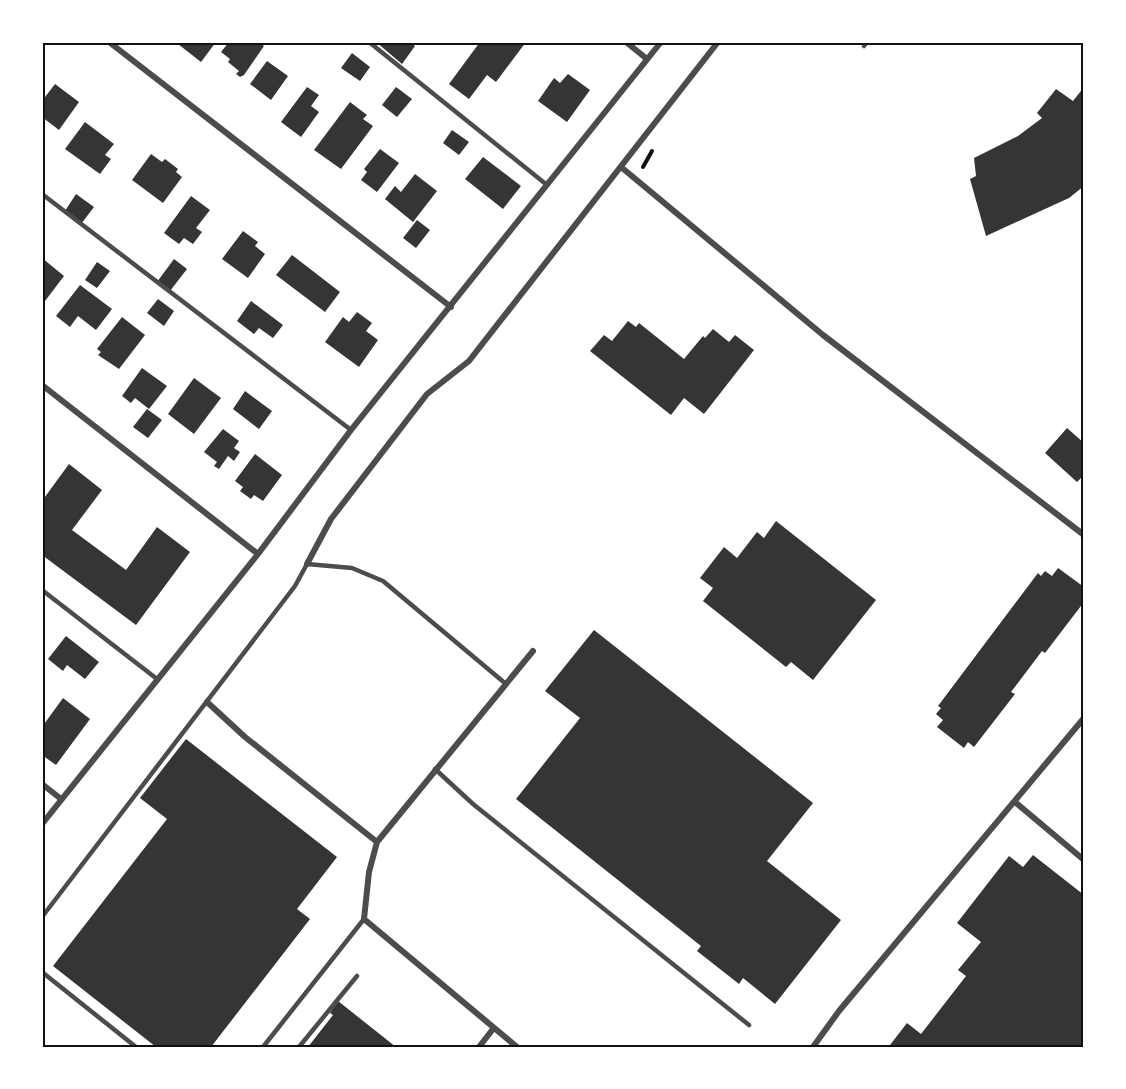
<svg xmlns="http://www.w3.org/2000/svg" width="1126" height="1089" viewBox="0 0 1126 1089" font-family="Merriweather,serif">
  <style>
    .building { fill: #353535 }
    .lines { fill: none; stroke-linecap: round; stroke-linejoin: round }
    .path { stroke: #111; stroke-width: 4 }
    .service { stroke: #4c4c4c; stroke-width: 4.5 }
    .minor { stroke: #4c4c4c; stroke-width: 6 }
    .neatline { fill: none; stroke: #111; stroke-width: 2 }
  </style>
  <rect width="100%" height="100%" fill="#fff"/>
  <path class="building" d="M179,42h37l-15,20 -23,-18z
    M229,42h29l6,4 -20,29 -4,2 -4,-3 3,-3 -11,-9 2,-3 -9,-7z
    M376,42h34l5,4 -13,18z
    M480,42h46l-30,40 -9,-7 -18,24 -20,-15z
    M352,53l18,14 -10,14 -19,-13z
    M267,61l21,15 -17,24 -21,-16z
    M568,74l22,16 -23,32 -29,-21 16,-23 6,5z
    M55,84l24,18 -20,28 -17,-13v-16z
    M307,87l12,8 -8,11 8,6 -18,25 -20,-15z
    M396,87l16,12 -15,18 -15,-12z
    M1084,87v99l-15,12 -83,38 -16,-57 6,-3 -2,-18 44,-22 24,-18 -5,-5 19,-24 17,12z
    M350,102l17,13 -4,4 10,7 -32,43 -27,-19z
    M85,122l29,22 -9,11 6,4 -11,15 -35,-25z
    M452,130l17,12 -10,13 -16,-12z
    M380,149l19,14 -22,29 -16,-12 6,-8 -3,-3z
    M151,154l11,8 3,-3 13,10 -2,3 6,5 -19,26 -31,-23z
    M483,157l38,29 -18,23 -38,-30z
    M415,174l22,17 -24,31 -28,-23 10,-13 6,6z
    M76,194l18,13 -13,17 -16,-13z
    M191,196l19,14 -14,18 6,4 -9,12 -9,-6 -5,6 -15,-11z
    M417,220l13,10 -14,18 -13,-10z
    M243,231l15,11 -3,4 10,8 -17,24 -26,-19z
    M292,255l48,37 -15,20 -49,-37z
    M42,258l22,18 -22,29z
    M174,259l13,10 -17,22 -13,-9z
    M97,262l13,9 -13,17 -12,-8z
    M80,285l32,24 -16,21 -18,-14 -8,11 -14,-11z
    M158,299l16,12 -10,15 -17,-13z
    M251,301l32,24 -10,13 -14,-10 -5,6 -17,-13z
    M357,312l15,11 -6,8 12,9 -19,27 -34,-25 18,-25 6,5z
    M122,317l23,18 -26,34 -21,-14 3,-3 -4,-3z
    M628,321l8,6 3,-4 45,36 19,-23 2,2 8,-9 16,13 6,-7 19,15 -50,64 -20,-16 -13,17 -81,-64 14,-16 8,6z
    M142,368l25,18 -18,23 -14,-11 -4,5 -9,-7z
    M194,378l27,20 -27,36 -26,-20z
    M245,391l27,20 -13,18 -26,-20z
    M147,409l15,11 -14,18 -15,-11z
    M1067,428l17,15v32l-7,7 -32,-29z
    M223,429l16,12 -5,7 6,4 -6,9 -6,-5 -9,13 -5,-3 3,-4 -13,-10z
    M255,454l27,21 -19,26 -9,-6 -3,4 -11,-8 3,-4 -8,-6z
    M69,464l33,26 -30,40 54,40 31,-43 33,25 -54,73 -94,-70v-54z
    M776,521l100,79 -63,80 -22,-18 -5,5 -83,-66 10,-13 -13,-10 24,-31 13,11 20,-26 7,6z
    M1058,568l26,19v15l-39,51 -3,-2 -31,41 4,2 -41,53 -6,-5 -4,6 -27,-21 6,-7 -7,-6 5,-6 -3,-2 100,-133 3,3 4,-5 7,5z
    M594,630l219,173 -46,58 74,59 -66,84 -32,-26 -4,6 -42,-33 4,-5 -185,-147 64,-81 -35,-27z
    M66,636l33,26 -14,17 -18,-14 -4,6 -15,-12z
    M63,698l27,21 -34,46 -14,-10v-28z
    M186,739l151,118 -40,52 13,10 -99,128h-55l-103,-81 114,-147 -27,-21z
    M1033,855l51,40v152h-192l-2,-2 17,-22 14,11 45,-58 -8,-6 23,-28 -24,-19 52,-67 14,11z
    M338,1001l58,46h-88l25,-32 -3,-2z"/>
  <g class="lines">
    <path class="path" d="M643,167l9,-16"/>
    <path class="service" d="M369,42l178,143
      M864,46l3,-4
      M42,194l309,236
      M42,590l115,89
      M435,769l38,35 276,221
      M42,917l253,-331 12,-22 45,4 31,13 123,103
      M42,972l94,75
      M263,1047l101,-128
      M299,1047l58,-71"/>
    <path class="minor" d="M109,42l342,265
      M626,42l21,17
      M621,167l202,168 261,200
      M42,385l216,169
      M307,564l24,-45 96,-125 42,-33 249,-319
      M207,702l38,35 132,105 -8,30 -5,47 153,128
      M42,784l19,15
      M1015,802l69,58
      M42,824l216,-270 93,-124 310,-388
      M377,842l156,-191
      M479,1047l14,-18
      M813,1047l26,-36 245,-293"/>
  </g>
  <rect width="1126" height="1089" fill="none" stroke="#ffffff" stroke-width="87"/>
  <rect x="44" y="44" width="1038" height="1002" class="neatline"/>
</svg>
